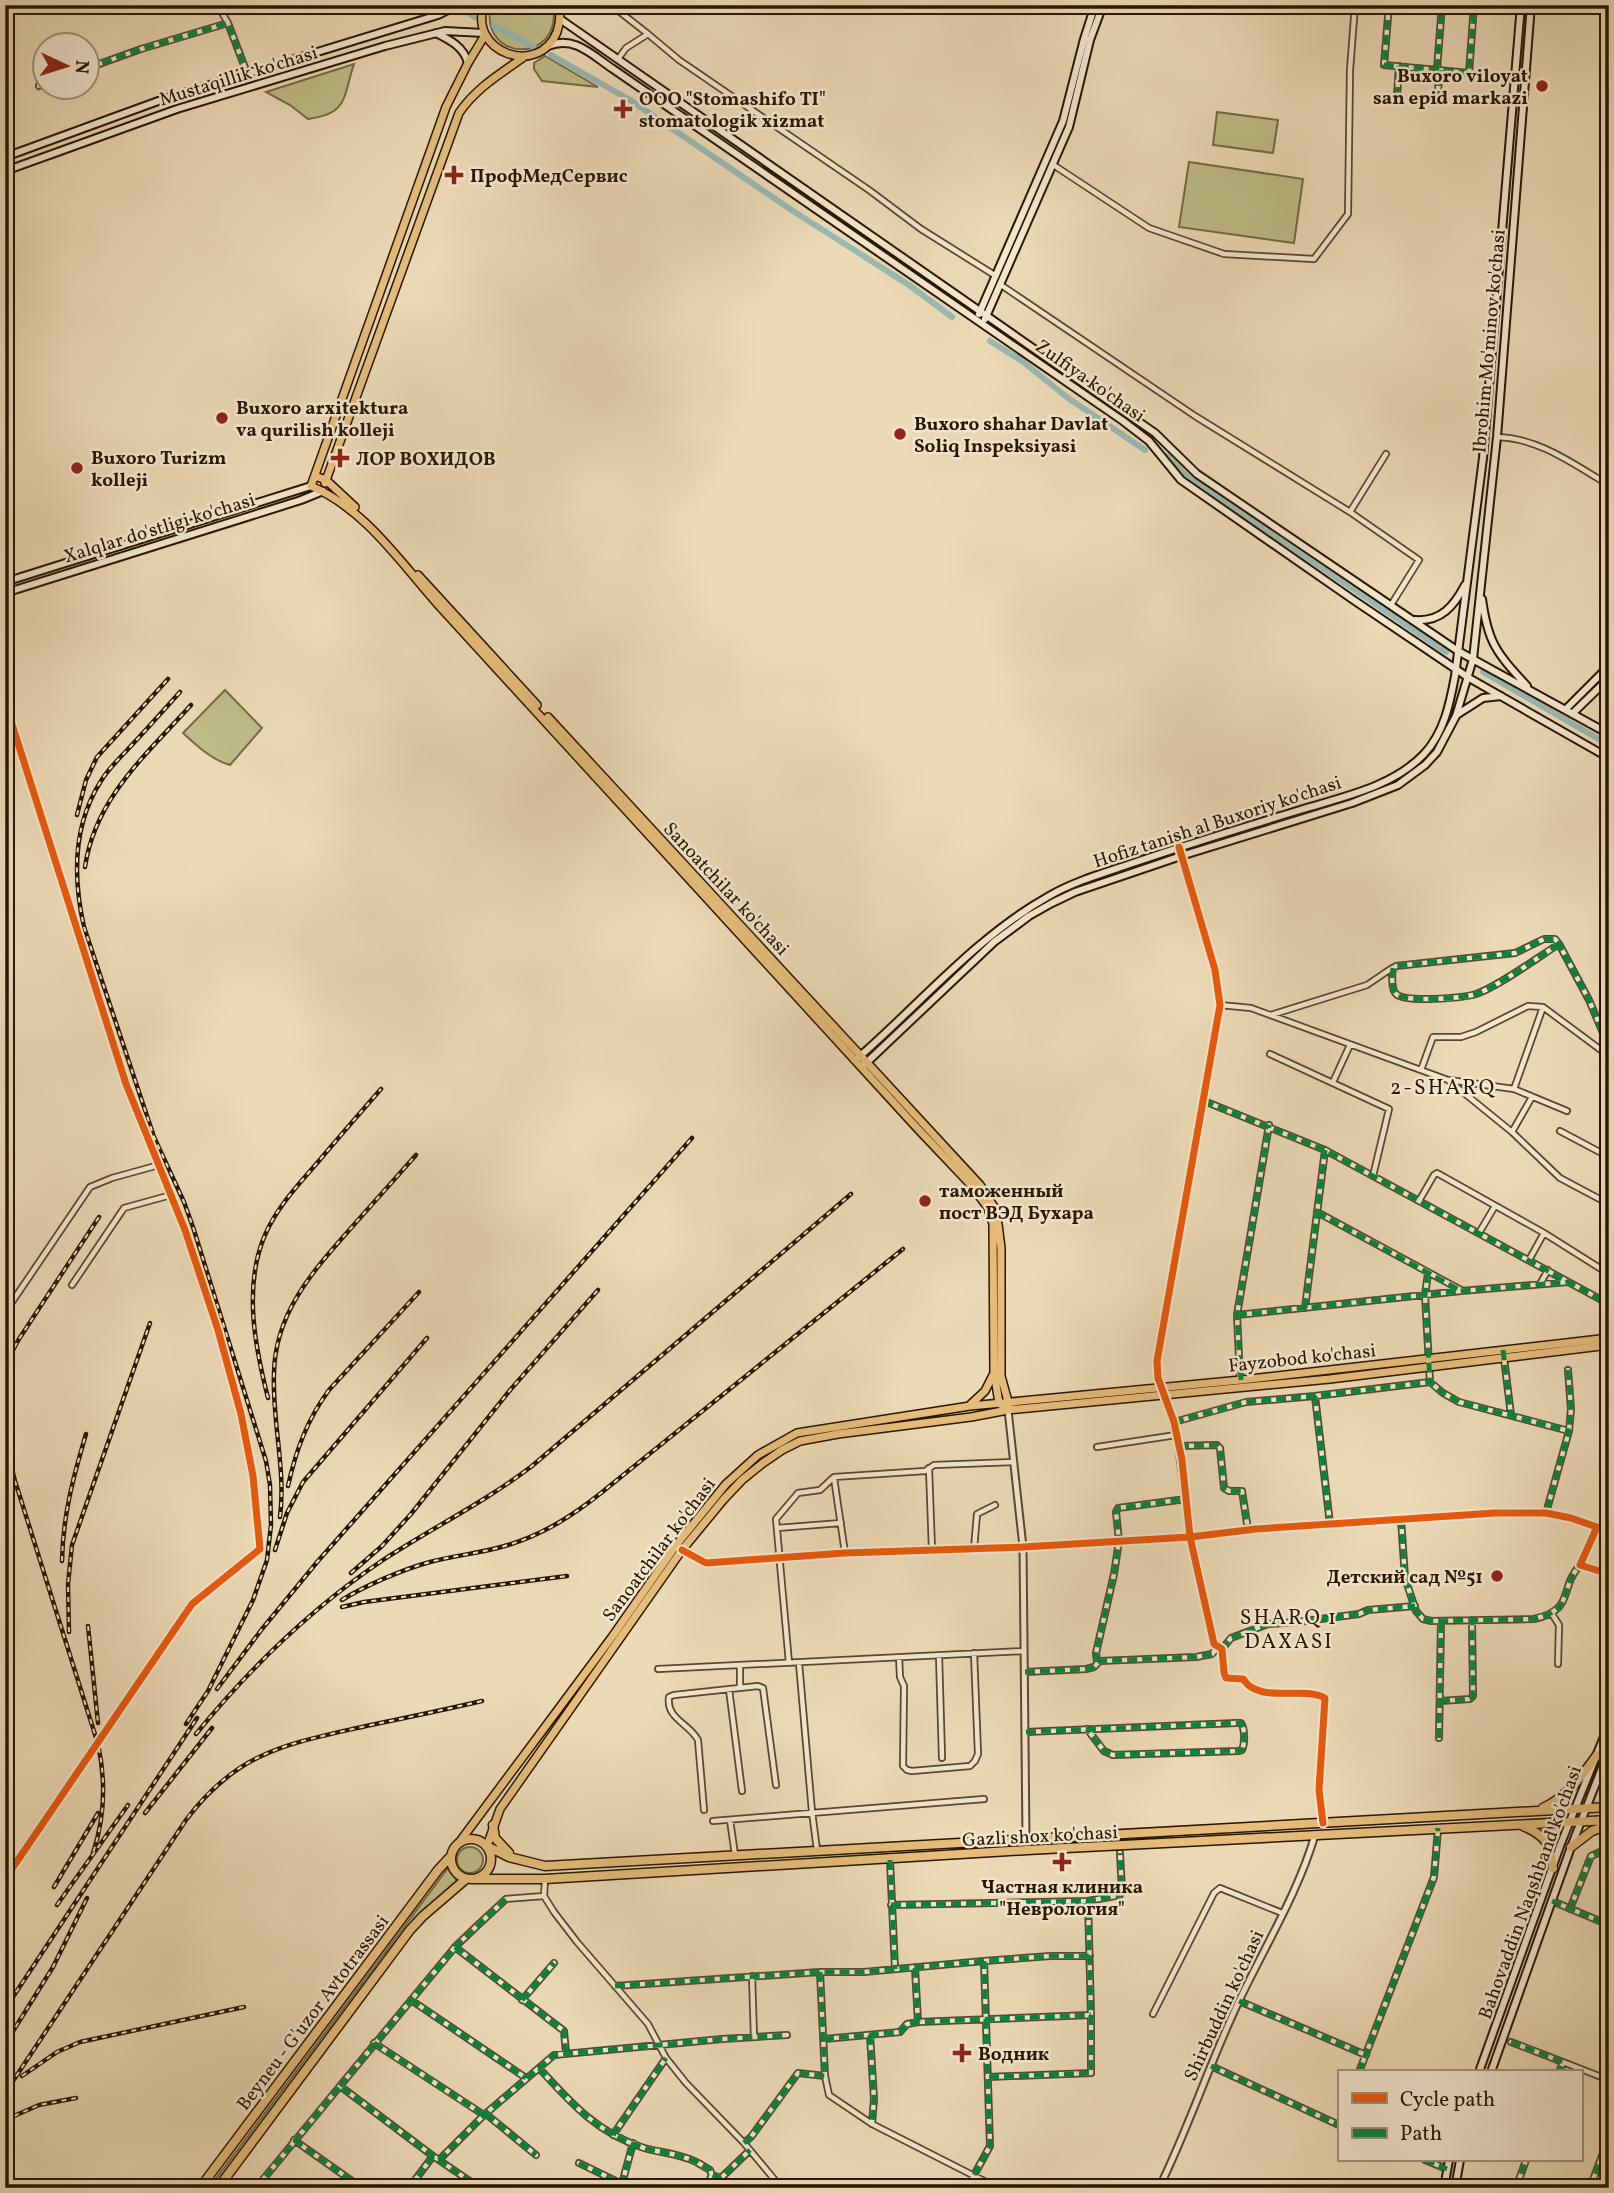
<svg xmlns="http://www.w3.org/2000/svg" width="1614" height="2193" viewBox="0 0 1614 2193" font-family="Vollkorn,serif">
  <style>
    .green { fill: #bfbd88; stroke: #746a44; stroke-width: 2 }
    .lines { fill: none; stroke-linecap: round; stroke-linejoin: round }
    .canal { stroke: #99bab4; stroke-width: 6 }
    .minor-casing { stroke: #5a472e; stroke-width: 8 }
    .tertiary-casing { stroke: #5a472e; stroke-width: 9 }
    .secondary-casing { stroke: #291600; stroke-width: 10 }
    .primary-casing { stroke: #291600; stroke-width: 10 }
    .trunk-casing { stroke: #291600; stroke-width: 11 }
    .minor { stroke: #f3e7d0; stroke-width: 4.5 }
    .tertiary { stroke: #f3e7d0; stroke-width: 5 }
    .secondary { stroke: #f3e7d0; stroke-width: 6 }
    .primary { stroke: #e6bd7b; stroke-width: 7 }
    .trunk { stroke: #e6bd7b; stroke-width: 8 }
    .rail-casing { stroke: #291600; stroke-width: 4.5 }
    .rail { stroke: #f3e7d0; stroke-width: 2; stroke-dasharray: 5; stroke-linecap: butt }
    .quiet { stroke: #00873e; stroke-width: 5; stroke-dasharray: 10 5; stroke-linecap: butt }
    .cycleway-casing { stroke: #f3e7d0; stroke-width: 11 }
    .cycleway { stroke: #e8590c; stroke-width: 7 }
    .poi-dot { fill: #8f2418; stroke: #f3e7d0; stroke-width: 2.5 }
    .labels { text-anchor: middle; stroke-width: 5; stroke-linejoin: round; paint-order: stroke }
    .street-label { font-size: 19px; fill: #291600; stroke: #f3e7d0 }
    .poi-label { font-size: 19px; font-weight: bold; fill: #291600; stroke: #f3e7d0; text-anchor: start }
    .neighbourhood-label { font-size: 21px; letter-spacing: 2px; fill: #291600; stroke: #f3e7d0 }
  </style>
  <rect width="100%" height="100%" fill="#ecdab6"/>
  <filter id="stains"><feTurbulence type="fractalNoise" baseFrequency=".00286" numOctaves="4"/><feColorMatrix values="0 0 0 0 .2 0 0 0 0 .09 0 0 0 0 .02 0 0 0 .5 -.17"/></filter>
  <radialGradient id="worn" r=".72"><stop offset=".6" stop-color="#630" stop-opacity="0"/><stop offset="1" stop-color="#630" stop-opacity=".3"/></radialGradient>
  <path class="green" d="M491,5h62c10,61 -75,57 -62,0z
    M545,56l53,31 -56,-6 -8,-12v-6z
    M354,64c-11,32 -5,50 -46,55l-18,-14 -24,-13z
    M1217,112l61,8 -5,33 -60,-8z
    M1189,162l114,17 -9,64 -115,-16z
    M225,690l37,38 -32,37c-18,-5 -34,-20 -47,-32z
    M457 1860a13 13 0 1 1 26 0a13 13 0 1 1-26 0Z
    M448,1868l9,13 -43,38 -200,269h-5z"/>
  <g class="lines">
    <path class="canal" d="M463,10l12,7
      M494,26l40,21
      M551,55l79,45 163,111 116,74 43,32
      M990,341l32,20 46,37 77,52
      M1168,456l18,19 26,18 234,159
      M1483,672l126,73"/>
    <defs>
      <path id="minor" d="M611,5l37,29
        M1389,5l-5,60 85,8 5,-68
        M218,6l10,17
        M158,9l60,-2
        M618,59l8,-11 22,-14 31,26 190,130 52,39 75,47
        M88,68l53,-19 87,-26 19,50
        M1437,69l5,-64
        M39,86l7,-3
        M1397,97l2,-31
        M1437,101l3,-31
        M1052,164l97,64 75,26 90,5 34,-45 2,-144 5,-65
        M1001,285l194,131 155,96 69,48 -28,45
        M1497,437c42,1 76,27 112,48
        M1350,512l36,-58
        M1559,944c-22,14 -60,42 -83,50 -14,4 -70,9 -80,0 -5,-5 -4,-21 -3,-26l3,-2 119,-13 29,-14h11l4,5 30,56 20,47
        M1220,1005l31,3 197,72 64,52 48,46 49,26
        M1271,1015l96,-30 25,-17
        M1270,1054l119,55 -16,67
        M1421,1070l12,-33h28l15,-5 52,-26 15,1 66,49
        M1449,1080l65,9 53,22
        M1333,1082l17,-37
        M1514,1089l29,-82
        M1204,1101l121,49 284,154
        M1560,1131l49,26
        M1512,1132l20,-35
        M1419,1201l15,-26 3,-2 107,60 65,41
        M1317,1212l144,78
        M1479,1233l16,-27
        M1529,1260l15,-27
        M1428,1273l-3,22 5,87
        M1540,1284l8,-14
        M72,1285l52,-77 47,-13
        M1602,1300l7,-13
        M8,1308l82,-121 22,-9 47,-13
        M1305,1308l20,-158
        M1237,1315l224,-24 107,-9
        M1503,1350l8,65
        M1568,1370l3,39 -2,22
        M1240,1379l-3,-64 32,-190
        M1164,1395c19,50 17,92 27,143 6,36 15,71 23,106l8,5 2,24 2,5 17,1c3,3 4,6 8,8 20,13 53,0 74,11l-6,92 4,33
        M1315,1396l15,128
        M1174,1422l72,-20 69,-6 115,-14 13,11 16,9 110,29 -23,82
        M1179,1446l38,-1 3,3 4,40 5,3h13l6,39
        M1097,1447l79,-12
        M929,1468l3,82
        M834,1478l11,75
        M1401,1519l4,59 11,33 7,8 8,2 103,-2c42,-10 24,-29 46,-54
        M777,1528l64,-5
        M974,1549l3,-35 18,-9
        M682,1550l24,13 139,-10 178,-6 167,-10 66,-8 239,-16h51l25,5 26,9 -17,38 29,9
        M1552,1614l7,11 -1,39
        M1222,1649l9,-11 37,-14 30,-2 61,-8 9,-4 47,-4
        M939,1655l3,103
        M899,1657l1,20 4,9 -1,80 4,4 5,1 58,-5 5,-5 3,-7 -4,-101
        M1097,1662l-1,-9 18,-79 5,-33 -3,-29 2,-4 68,-9
        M789,1663l-13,-144 22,-26 22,-3 14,-13 91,-6 9,-6 80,-3
        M799,1663l13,149 5,38
        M658,1669l366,-18
        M1025,1672l61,-3 8,-2 6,-6 96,-4 16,-3 6,-7
        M740,1688v-23
        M729,1689l13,102
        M1440,1701l30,-2 3,-3 -1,-76
        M1026,1732l210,-9h5c4,6 4,20 1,27l-4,1 -125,4 -9,-4 -17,-22
        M1439,1738l2,-117
        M704,1810l-6,-70c-9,-17 -32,-21 -29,-43l5,-2 84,-9 5,2 13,97
        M730,1820l5,35
        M713,1821l271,-22
        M890,1860l5,109
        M545,1879l-1,17 10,16 23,30 71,82 18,34 20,25 58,60 30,36 5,9
        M1552,1901l57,24
        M891,1905l197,-4 32,-6 2,-4 -2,-38
        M1570,1909l21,-53 18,-8
        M455,1947l109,84 2,22
        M915,1968l3,54
        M752,1976l2,61
        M615,1986l205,-14h44l120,-11 67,-5h39
        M411,2000l115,78
        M522,2000l32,-37
        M1239,2001l127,54
        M1153,2014l61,-121 6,-5 62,25
        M870,2035l4,64 -2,25
        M824,2039l76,-7 7,-8 11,-2 173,-7
        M1511,2042l52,20 -4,10
        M374,2043l110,72
        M1563,2062l46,18
        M1211,2066l128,59
        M539,2068c32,35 58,65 105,80 14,4 29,5 42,10 9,2 17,8 24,12l2,5
        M1359,2072l75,-195 4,-48
        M825,2076l4,19 43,29 126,64
        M989,2077l102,-4v-58l-3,-114
        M340,2086l115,-139 24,-23 27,-25 38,-3
        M486,2114l50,41
        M613,2135l53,-77
        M294,2140l68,48
        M744,2143l7,-6 47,-64 27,3 -5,-104
        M439,2160l45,-45 70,-60 168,-16 65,-4
        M1425,2160l22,9
        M579,2163l41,20 3,-3 10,-37
        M256,2188l84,-102 93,70 47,32
        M409,2188l24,-32
        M706,2188l6,-13 9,3 29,-28
        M967,2188l23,-42 -6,-185
        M1516,2188l10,-28
        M1590,2188l19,-51"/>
      <path id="tertiary" d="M5,702l121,382 59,146 33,100 23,84 12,62 7,73 -68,55 -187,275
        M1162,1389l-4,-11 -1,-17 63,-356 -5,-35 -34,-116
        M1008,1410l15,137 3,292
        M1159,2188c30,-61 51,-126 80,-187 26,-55 59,-108 76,-166"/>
      <path id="secondary" d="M560,19l595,414 42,41 261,177 151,83
        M436,33c14,7 28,14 32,30
        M548,46c26,-11 44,9 65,23l510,352 26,20 32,39 171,119 117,79 140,80
        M5,157l156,-57 277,-85 20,-10
        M5,171l172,-62 208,-63 60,-15 39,2
        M979,314l84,-193 21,-82 11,-34
        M985,319l84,-192 21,-87 13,-35
        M5,582l306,-96
        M5,593l296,-93 22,-9
        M1482,599c6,45 15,54 45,87
        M1415,620c26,2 39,-14 50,-35
        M1565,710l44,-44
        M1458,714l25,-16 18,-2
        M1572,714l37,-36
        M859,1057c62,-54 117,-120 190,-161 26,-15 55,-23 84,-33 55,-19 111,-36 167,-53 42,-13 93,-23 124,-56 20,-21 26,-51 31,-78l28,-218 38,-453
        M863,1066l131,-124 35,-26 23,-13 23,-11 106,-36 171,-53 46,-18 27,-20 12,-13 19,-36 17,-57 24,-222 34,-432
        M1479,2072l81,-226 49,-122
        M1491,2072l80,-225 36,-92
        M1444,2188l5,-28
        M1455,2188l5,-28"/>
      <path id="primary" d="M484,5c-16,47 54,73 73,27 3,-9 4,-18 1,-27
        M485,35l-17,28 -22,44 -135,379c56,24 91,79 131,123l475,519 55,58 16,22 5,16 1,148 5,31 9,7
        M315,476l11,4 29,27
        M325,483l134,-370c17,-25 41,-39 65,-56
        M418,575l119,130
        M548,717l432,468 14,22 4,17 3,24v128l8,29
        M970,1405l15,-14 9,-18
        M458,1844l154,-207 65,-93 49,-60 32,-29 39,-22 173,-27 271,-26 368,-42
        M487,1846l13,-37 182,-259 42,-51 18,-19 21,-17 19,-13 18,-9 38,-7 133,-17 37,-7 322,-31 279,-34"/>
      <path id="trunk" d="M1608,1753l1,15
        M1543,1808c24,-11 39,-32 54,-53
        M493,1825l2,13 14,15
        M1523,1826c24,10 26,17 30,42
        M451 1859a20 20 0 1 1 40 0a20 20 0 1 1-40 0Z
        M487,1846l22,11 36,9 1064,-59
        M1571,1847l21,-16 17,-6
        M473,1879h72l482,-29 582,-30
        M200,2188l238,-318 13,-14
        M218,2188l192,-258 13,-14 43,-37"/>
    </defs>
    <use href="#minor" class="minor-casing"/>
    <use href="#tertiary" class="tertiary-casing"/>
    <use href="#secondary" class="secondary-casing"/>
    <use href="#primary" class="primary-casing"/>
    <use href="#trunk" class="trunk-casing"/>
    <use href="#minor" class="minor"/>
    <use href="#tertiary" class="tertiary"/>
    <use href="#secondary" class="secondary"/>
    <use href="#primary" class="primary"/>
    <use href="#trunk" class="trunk"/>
    <defs>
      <path id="rail" d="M180,692c-17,19 -34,38 -51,56 -10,11 -21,21 -28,33 -29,45 -28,97 -17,146l70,210 30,65 9,25 73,234 4,24 1,40 -4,35 -14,40 -45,91 -22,33
        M77,815l9,-35 11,-23 71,-78
        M85,867c10,-69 62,-113 106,-162
        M5,1365l14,-26 80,-122
        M268,1398c-13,-51 -25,-112 -3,-163 12,-28 33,-50 53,-73 21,-25 42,-49 63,-73
        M5,1442l10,39 83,263c8,37 7,73 -5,109
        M288,1486c8,-36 19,-66 41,-96l90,-98
        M280,1517c6,-48 -8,-95 -6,-144 1,-61 40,-103 78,-146 21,-24 43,-48 64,-72
        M275,1550l12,-37 16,-31 124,-144
        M62,1561c1,-46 11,-83 24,-127
        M351,1573l31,-27 29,-32 100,-125 87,-99
        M342,1600c22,-14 62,-31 88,-38 26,-7 53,-9 78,-17 36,-11 64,-29 93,-52l302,-244
        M342,1607l22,-5 203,-26
        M88,1626l10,97
        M69,1632l-1,-48 4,-39 78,-222
        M217,1689l45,-60 56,-68 374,-423
        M196,1734c53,-65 117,-127 187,-174 49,-32 102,-58 149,-94l319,-272
        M145,1813l67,-85
        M54,1887l44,-74
        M57,1905l71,-100
        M5,2009l192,-291
        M5,2044l48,-77 34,-69
        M22,2076l35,-24 23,-10 164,-35
        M5,2093l181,-273c52,-69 101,-76 180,-94 39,-8 77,-16 116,-25
        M5,2120l34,-15 37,-7"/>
    </defs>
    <use href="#rail" class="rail-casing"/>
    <use href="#rail" class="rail"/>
    <path class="quiet" d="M1389,5l-5,60 85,8 5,-68
      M158,9l60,-2
      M88,68l53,-19 87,-26 19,50
      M1437,69l5,-64
      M39,86l7,-3
      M1397,97l2,-31
      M1437,101l3,-31
      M1559,944c-22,14 -60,42 -83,50 -14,4 -70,9 -80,0 -5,-5 -4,-21 -3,-26l3,-2 119,-13 29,-14h11l4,5 30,56 20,47
      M1204,1101l121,49 284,154
      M1317,1212l144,79
      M1428,1273l-3,22 5,87
      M1305,1308l20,-158
      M1237,1315l224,-24 107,-9
      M1503,1350l8,66
      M1568,1370l3,39 -2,22
      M1241,1380l-4,-65 32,-190
      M1315,1396l15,128
      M1174,1422l72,-20 69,-6 115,-14 13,11 16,9 110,29 -23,82
      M1179,1446l38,-1 3,3 4,40 5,3h13l6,39
      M1401,1519l4,59 11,33 7,8 8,2 103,-2c42,-10 24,-29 46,-54
      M1222,1649l9,-11 37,-14 30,-2 61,-8 9,-4 47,-4
      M1097,1662l-1,-9 18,-79 5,-33 -3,-29 2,-4 68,-9
      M1025,1672l61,-3 8,-2 6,-6 96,-4 16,-3 7,-7
      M1440,1701l30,-2 3,-3 -1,-76
      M1026,1732l210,-9h5c4,6 4,20 1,27l-4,1 -125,4 -9,-4 -17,-22
      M1439,1738l2,-117
      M890,1860l5,109
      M1552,1901l57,24
      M891,1905l197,-4 32,-6 2,-4 -2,-38
      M1570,1909l21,-53 18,-8
      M455,1947l109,84 2,22
      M915,1968l3,54
      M615,1986l205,-14h44l120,-11 67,-5h39
      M411,2000l115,78
      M522,2000l32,-37
      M1239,2001l127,54
      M870,2035l4,64 -2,25
      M824,2039l76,-7 7,-8 11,-2 173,-7
      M1511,2042l52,20 -4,10
      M374,2043l110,72
      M1211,2066l128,59
      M539,2068c32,35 58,65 105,80 14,4 29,5 42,10 9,2 17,8 24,12l2,5
      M1359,2072l75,-195 4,-49
      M989,2077l102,-4v-58l-3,-114
      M340,2086l115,-139 51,-48
      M486,2114l50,41
      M613,2135l53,-77
      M294,2140l68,48
      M744,2143l7,-6 47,-64 27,3 -5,-104
      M439,2160l45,-45 70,-60 168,-16 65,-4
      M1425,2160l22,9
      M579,2163l41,20 3,-3 10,-37
      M256,2188l84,-102 93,70 47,32
      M409,2188l24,-32
      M706,2188l6,-13 9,3 29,-28
      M967,2188l23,-42 -6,-185
      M1516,2188l10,-28
      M1590,2188l19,-51"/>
    <defs>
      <path id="cycleway" d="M5,702l121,382 59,146 33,100 23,84 12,62 7,73 -68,55 -187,275
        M1179,847l36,123 5,35 -63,356 1,17 16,44 8,38 8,77 24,107 8,5 2,24 2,5 17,1c3,3 4,6 8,8 20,13 53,0 74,11l-6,92 4,33
        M682,1550l24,13 139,-10 178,-6 167,-10 66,-8 239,-16h51l25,5 26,9 -17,38 29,9"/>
    </defs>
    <use href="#cycleway" class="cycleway-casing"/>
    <use href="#cycleway" class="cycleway"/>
  </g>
  <g class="poi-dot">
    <circle cx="1542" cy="86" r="7"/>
    <path d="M619.5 98.5h7v7h7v7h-7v7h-7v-7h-7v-7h7z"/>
    <path d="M450.5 164.5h7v7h7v7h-7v7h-7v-7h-7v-7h7z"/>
    <circle cx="222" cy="418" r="7"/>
    <circle cx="900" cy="434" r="7"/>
    <path d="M336.5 447.5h7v7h7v7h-7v7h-7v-7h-7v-7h7z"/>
    <circle cx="77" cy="468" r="7"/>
    <circle cx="925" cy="1201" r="7"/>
    <circle cx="1497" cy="1576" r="7"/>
    <path d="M1058.5 1851.5h7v7h7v7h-7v7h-7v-7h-7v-7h7z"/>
    <path d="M958.5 2042.5h7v7h7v7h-7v7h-7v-7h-7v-7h7z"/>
  </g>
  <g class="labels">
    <g class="street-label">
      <text transform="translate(238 75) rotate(-17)" y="7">Mustaqillik ko'chasi</text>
      <text transform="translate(1488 341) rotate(-85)" y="7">Ibrohim Mo'minov ko'chasi</text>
      <text transform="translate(1091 380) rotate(35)" y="7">Zulfiya ko'chasi</text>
      <text transform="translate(159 527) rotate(-17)" y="7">Xalqlar do'stligi ko'chasi</text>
      <text transform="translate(1217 821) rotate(-18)" y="7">Hofiz tanish al Buxoriy ko'chasi</text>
      <text transform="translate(727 888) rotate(47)" y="7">Sanoatchilar ko'chasi</text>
      <text transform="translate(1302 1357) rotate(-6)" y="7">Fayzobod ko'chasi</text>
      <text transform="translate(658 1549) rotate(-53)" y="7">Sanoatchilar ko'chasi</text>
      <text transform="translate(1040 1835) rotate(-3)" y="7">Gazli shox ko'chasi</text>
      <text transform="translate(1529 1892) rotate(-70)" y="7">Bahovaddin Naqshband ko'chasi</text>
      <text transform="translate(1223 2005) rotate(-65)" y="7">Shirbuddin ko'chasi</text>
      <text transform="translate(312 2012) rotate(-53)" y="7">Beyneu - G'uzor Avtotrassasi</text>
    </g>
    <g class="poi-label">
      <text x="1528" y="82" text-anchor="end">Buxoro viloyat<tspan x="1528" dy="22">san epid markazi</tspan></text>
      <text x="639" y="105">OOO "Stomashifo TI"<tspan x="639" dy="22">stomatologik xizmat</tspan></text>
      <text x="470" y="182">ПрофМедСервис</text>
      <text x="236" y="414">Buxoro arxitektura<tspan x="236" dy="22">va qurilish kolleji</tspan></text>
      <text x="914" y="430">Buxoro shahar Davlat<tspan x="914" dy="22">Soliq Inspeksiyasi</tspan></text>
      <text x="91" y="464">Buxoro Turizm<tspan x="91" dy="22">kolleji</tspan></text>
      <text x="356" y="465">ЛОР ВОХИДОВ</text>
      <text x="939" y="1197">таможенный<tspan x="939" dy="22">пост ВЭД Бухара</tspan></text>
      <text x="1483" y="1583" text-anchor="end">Детский сад №51</text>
      <text x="1062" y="1893" text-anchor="middle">Частная клиника<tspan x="1062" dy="22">"Неврология"</tspan></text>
      <text x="978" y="2060">Водник</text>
    </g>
    <g class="neighbourhood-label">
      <text x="1443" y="1094">2-SHARQ</text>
      <text x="1289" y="1624">SHARQ 1<tspan x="1289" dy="24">DAXASI</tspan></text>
    </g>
  </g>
  <rect width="1614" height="2193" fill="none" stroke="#ecdab6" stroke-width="28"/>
  <rect x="7" y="7" width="1600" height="2179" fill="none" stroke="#291600" stroke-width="3.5"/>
  <rect x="14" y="14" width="1586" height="2165" fill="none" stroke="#291600" stroke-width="2"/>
  <rect x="1338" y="2070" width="245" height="91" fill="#f3e7d0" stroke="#a2937d" stroke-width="2"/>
  <rect x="1352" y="2093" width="35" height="10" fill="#e8590c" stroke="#a2937d" stroke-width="2"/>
  <text x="1400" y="2106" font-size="21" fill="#291600">Cycle path</text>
  <rect x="1352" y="2128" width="35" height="10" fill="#00873e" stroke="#a2937d" stroke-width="2"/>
  <text x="1400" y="2140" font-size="21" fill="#291600">Path</text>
  <g transform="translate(66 66) rotate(94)"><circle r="33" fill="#f3e7d0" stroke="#a2937d" stroke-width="2"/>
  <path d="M0-5L12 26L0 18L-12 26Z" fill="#8f2418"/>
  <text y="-10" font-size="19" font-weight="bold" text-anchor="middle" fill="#291600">N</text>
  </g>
  <rect width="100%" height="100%" filter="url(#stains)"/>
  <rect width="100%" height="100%" fill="url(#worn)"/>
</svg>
